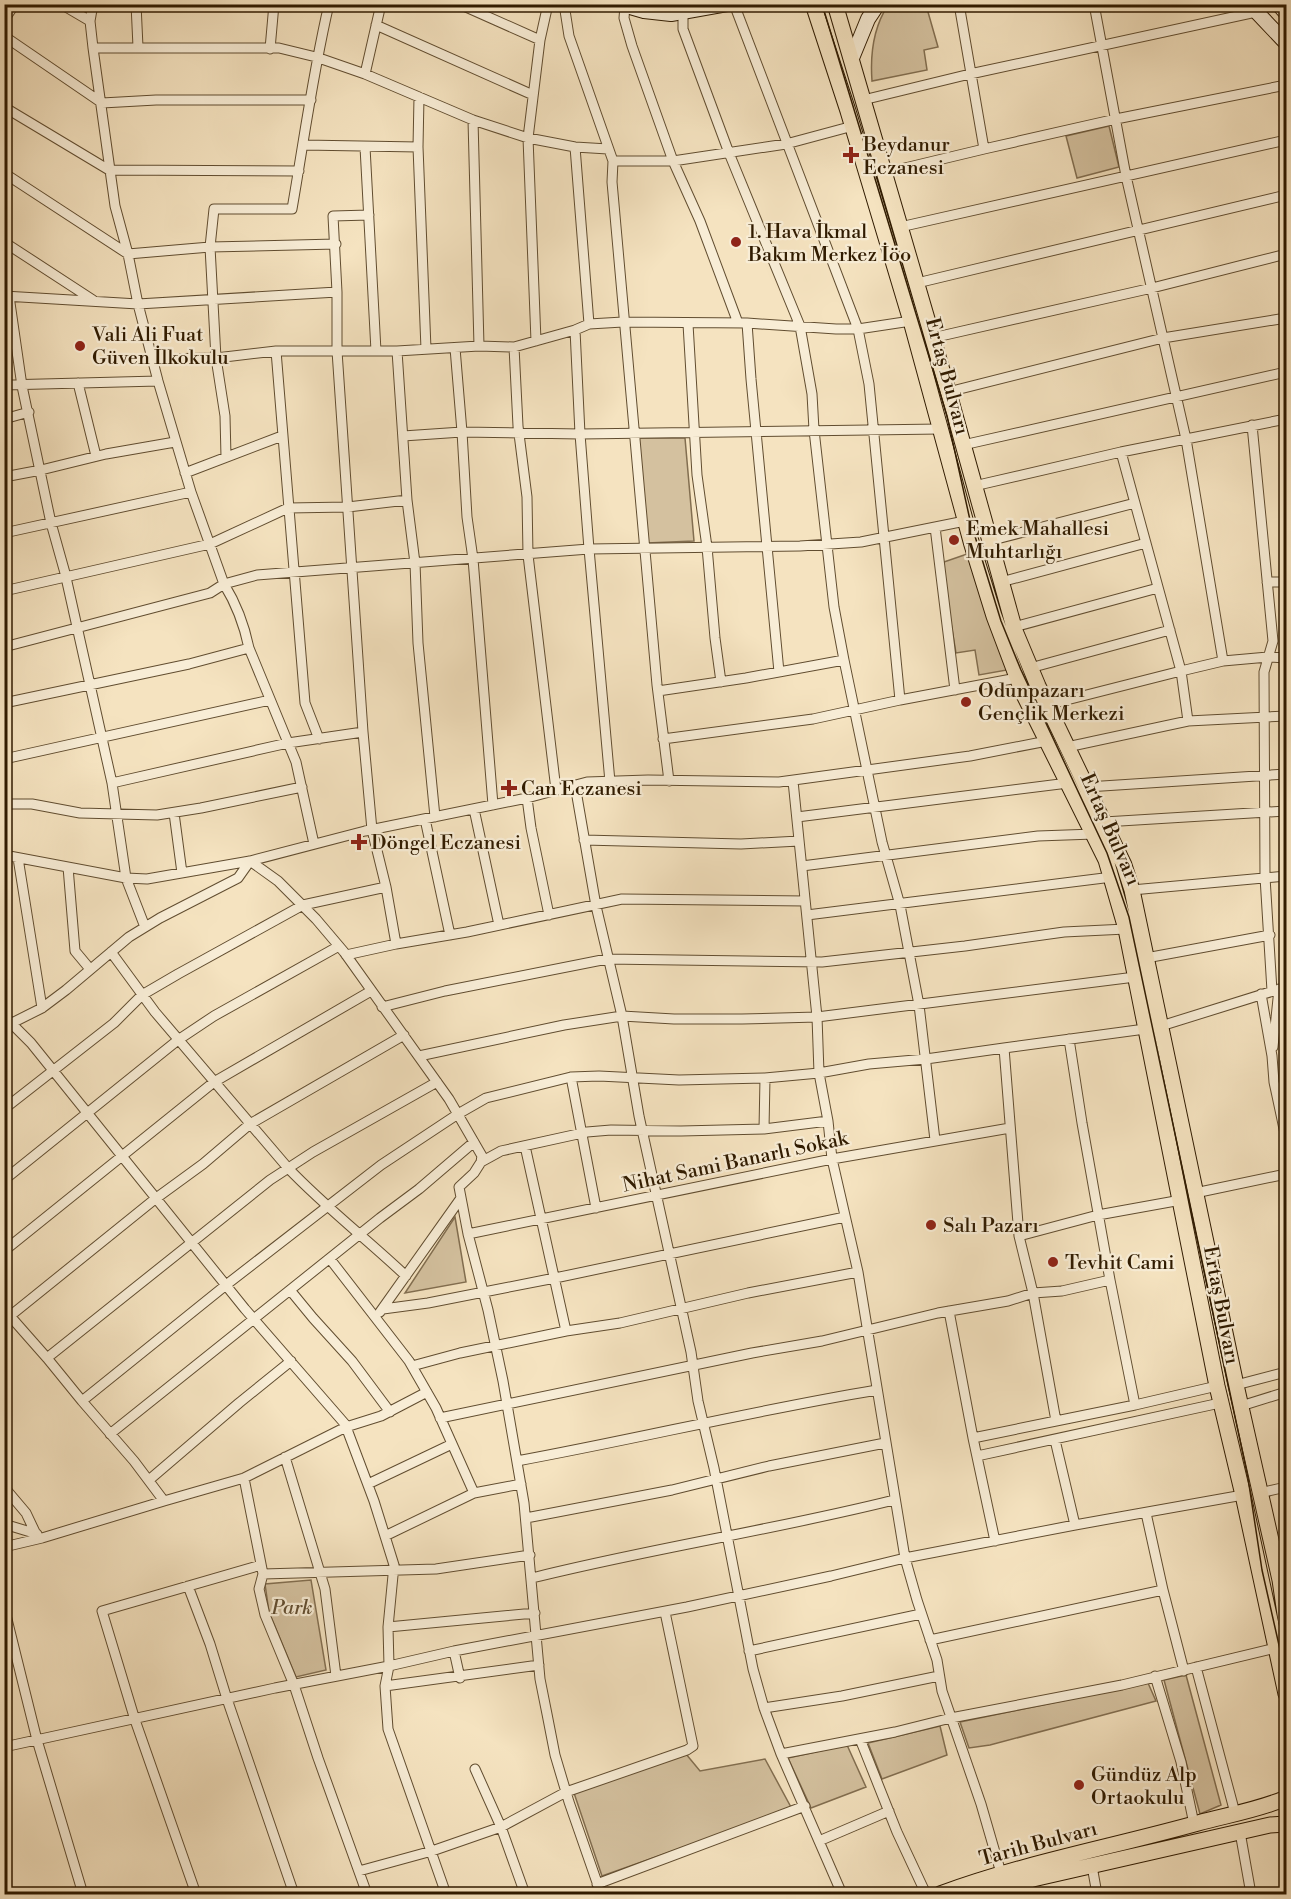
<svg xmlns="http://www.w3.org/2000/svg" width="1291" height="1899" viewBox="0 0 1291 1899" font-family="'Libre Bodoni',serif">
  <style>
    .green { fill: #d4c19f; stroke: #826e50; stroke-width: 1.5 }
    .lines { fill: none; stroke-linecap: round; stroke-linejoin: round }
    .street-casing { stroke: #614d30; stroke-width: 11 }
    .secondary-casing { stroke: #301b00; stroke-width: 16 }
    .primary-casing { stroke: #301b00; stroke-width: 17 }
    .street { stroke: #f8edd6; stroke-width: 9 }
    .secondary { stroke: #f8edd6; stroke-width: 14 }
    .primary { stroke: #f5e3c0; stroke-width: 15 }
    .tram { stroke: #301b00; stroke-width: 1.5 }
    .poi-dot { fill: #8f2418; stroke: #f8edd6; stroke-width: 2 }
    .labels { text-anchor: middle; stroke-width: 4.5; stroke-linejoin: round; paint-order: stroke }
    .poi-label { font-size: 20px; fill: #301b00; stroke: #f8edd6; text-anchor: start }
    .street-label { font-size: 20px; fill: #301b00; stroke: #f8edd6 }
    .park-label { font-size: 20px; font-style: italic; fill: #614d30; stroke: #f8edd6 }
  </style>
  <rect width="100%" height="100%" fill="#f5e3c0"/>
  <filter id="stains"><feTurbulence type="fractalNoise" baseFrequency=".00333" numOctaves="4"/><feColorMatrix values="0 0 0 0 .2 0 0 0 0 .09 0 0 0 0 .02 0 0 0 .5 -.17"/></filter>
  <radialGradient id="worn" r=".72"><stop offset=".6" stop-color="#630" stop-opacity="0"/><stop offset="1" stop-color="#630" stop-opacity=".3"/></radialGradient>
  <path class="green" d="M888,5h38l12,42 -14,3 3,20 -55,11c-2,-27 1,-53 16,-76z
    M1109,126l10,41 -42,11 -11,-42z
    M639,438h46l9,103 -47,2z
    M970,553l37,117 -28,5 -4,-25 -19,3 -15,-90z
    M455,1217l11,65 -61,11z
    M311,1580l15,90 -30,7 -27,-65 -4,-28z
    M1186,1675l35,130 -21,9 -36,-134z
    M1148,1683l8,18 -166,44 -21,3 -9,-26z
    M940,1726l7,29 -65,24 -14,-36z
    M847,1745l19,42 -55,21 -23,-50z
    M686,1754l14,17 65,-12 27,50 -190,67 -28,-83z"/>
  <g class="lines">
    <defs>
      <path id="street" d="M61,4l29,17
        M136,4l2,43
        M459,4l81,36
        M564,4l5,32 44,125 -1,21 45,503 12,96
        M734,4l124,325 11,55 31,316
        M959,4l25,145 132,-30 170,-34
        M1094,4l32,172 60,263 37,222 45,-4 18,1
        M625,6l-1,12 8,28 41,115 27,60 38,102
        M683,13v16l46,124 71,173 12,68 2,36 20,177 10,53
        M4,20l11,-16
        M376,25l157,70
        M4,36l98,67 54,-3h155
        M93,48l-3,-27 3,-17
        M270,49l4,-45
        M365,74l16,-70
        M419,97l-1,50 8,202
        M863,100l107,-26 286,-62
        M4,107l105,63 190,1
        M473,120l6,226
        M304,145l114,2
        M365,147l11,204
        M575,147l14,177
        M613,161h60l113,-17 67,-18
        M4,173l124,81 82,-7 126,-3
        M884,173l100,-24
        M900,227l386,-87
        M4,242l89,58
        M917,283l369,-88
        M337,292l-4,-76 36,-1
        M4,296l134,8 199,-12v59l26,381
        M9,296l13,90 29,137 14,50 47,210 14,95 19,49
        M747,323l4,56 28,293
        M688,324l9,151 10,72 8,91 6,44
        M575,330l5,104 9,115 21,233
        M932,338l220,-50 134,-34
        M536,341l-8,-203 12,-98 8,-36
        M514,347l4,79 9,71 1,58 28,235
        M276,351l29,352 14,36
        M397,351l10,149 8,63 3,80 17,174
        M153,359l63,-1 60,-7h121l82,-5 35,1 61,-17 14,-6 34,-2 124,1 89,6h22l53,-8
        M78,383l18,73
        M4,385l154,-4
        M948,392l215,-54 123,-20
        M4,419l25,-7
        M1252,425l21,216 -9,31 1,205 7,114
        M403,436l59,-4 -7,-84
        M963,445l323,-73
        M1121,452l60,219 42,-10
        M226,457l-1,-41 -9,-58 -6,-111 4,-38h78c12,-69 21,-137 37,-205
        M185,473l97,-37
        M4,477l37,-7 65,-16 69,-12
        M974,486l147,-34 165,-33
        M935,527l20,163
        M4,533l187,-41 -33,-111 -20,-77 -10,-50 -13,-48 -22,-158h186l37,9 49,17 108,46 55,18 47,9 33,2
        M989,541l146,-38
        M1001,582l145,-39
        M1267,582h19
        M4,591l206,-47 78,-36 60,-1 59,-7
        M1014,627l144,-39
        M4,647l206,-54 14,-9 -33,-92
        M249,648c-5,-24 -12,-43 -25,-64l33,-9 332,-26 211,-3 61,-4 104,-21
        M1030,668l140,-38
        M658,691l88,-13 98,-18 38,182 18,63 19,100 16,135
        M4,703l185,-39 60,-16 47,114 18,82
        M1047,705l134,-34 7,50
        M663,739l150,-20 87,-19 117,-22
        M1067,747l121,-26 98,-5
        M4,759l266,-59
        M575,785l21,121 26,110 17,100 52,236 7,49 16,67 39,201 11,39 17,46 61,140
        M1087,787l199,-13
        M527,798l4,30 18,87
        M4,804h28l48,9 77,2 44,-7 101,-21
        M493,805l-20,-246 -6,-42 -5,-85 118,2 360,-5
        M474,809l25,116
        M174,813l8,60
        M797,817l271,-34
        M425,819l25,116
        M1104,822l182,-11
        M584,840l157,4 58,-3
        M4,855l122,23 21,1 103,-18 115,-30 162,-33 60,-16 61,-2 131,2 191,-26 77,-15
        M18,858l24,150
        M802,866l236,-30 56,-2
        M68,867l7,84 15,18
        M1132,890l154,-14
        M807,915l305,-38
        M396,944l71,-12 155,-33 183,2
        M111,952l44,60 133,156c37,39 79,71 118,108
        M346,955l50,-11 -10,-57
        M1146,958l124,-23
        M1261,994l11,62 2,26 12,56
        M382,1007l63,-16 162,-32 215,3 143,-16 99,-14 62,-3
        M4,1016l27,27 214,266 100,115 29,77 20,64 -6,62 1,39 -114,22 -271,59
        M1161,1026l125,-39
        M4,1030l8,-7 30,-15 24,-18 63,-53 31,-19 78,-40 12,-17 28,20 38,38 28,33 105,147 33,57 -1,6
        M1069,1039l13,84 28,157
        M1273,1047l6,-58
        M419,1056l145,-31 58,-9 52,3h68l75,-2 318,-40
        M571,1077l25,131
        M4,1109l110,-86 28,-28 36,-21 125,-69 83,-18 -14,-57 -9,-98 -75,11 -176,40
        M764,1129l1,-51
        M525,1146l41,185 54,-8 128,-30 110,-21 -26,-113 -4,-38 -9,-48 -2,-56 -24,-236
        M4,1180l174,-140 36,-24 125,-70
        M1195,1193l91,-19
        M468,1234l364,-75 178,-31
        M1019,1236l79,-21 83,-15
        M4,1251l210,-169 157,-91
        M330,1259l79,102 27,47 38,85 47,-9
        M858,1272l47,286 12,42 20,60 5,31 39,113 20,69
        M290,1290l23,28 39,43 38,51
        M383,1309l45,-6 127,-25 290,-61
        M949,1311l24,127 22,103
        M380,1312l81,-114
        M47,1358l-37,-42 145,-117 48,-35 47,-40 154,-89
        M412,1366l48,-13 106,-22
        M1236,1385l50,-13
        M427,1392l-46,24 -35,11 -102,51 -80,23 -30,-40 -52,-60 144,-116 155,-120 77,-51 28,-16 85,-21 28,-1 80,4 86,-2 54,-5 50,-9 57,-5 78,-11
        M82,1401l-35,-43 223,-178 43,-28 124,-70
        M1135,1405l-79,16 -23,-128 -14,-57 -15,-188 141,-19
        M1241,1406l45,-14
        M440,1418l312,-65 70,-12 116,-28 70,-12 25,-8 29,-2 48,-11 25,125 82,-19
        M110,1434l270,-216 39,-29 55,-47
        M973,1438l83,-17
        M1055,1440l20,85
        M977,1456l243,-53
        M285,1457l40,132 11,87
        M517,1461c120,-22 239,-51 360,-71
        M244,1478l19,96 173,-5 94,-14
        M149,1480l90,-77 52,-42
        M368,1484l84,-40
        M4,1487l22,26 9,19
        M1260,1493l26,-6
        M1146,1513l17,77
        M526,1518l146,-28 97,-24 116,-23
        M4,1524l33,10
        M385,1536l89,-43
        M4,1547l38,-9 122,-37
        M263,1574l-4,15 6,26 29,70 24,73 49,136
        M532,1578c120,-30 242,-48 362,-78
        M188,1586l22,58 17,55 67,195
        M4,1607l33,133 46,154
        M388,1627l147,-14
        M930,1640l233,-50 21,81
        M454,1651l6,27
        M749,1651l172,-37
        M1196,1667l39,146
        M1155,1676l26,86 13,62
        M385,1686l154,-21
        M764,1708l78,-12 97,-20
        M860,1739l37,93 29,62
        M781,1754l114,-22 56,-14 171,-33 154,-37
        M475,1769l26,58 65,-35 121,-42 6,-4 -28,-134
        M1240,1832l11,62
        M819,1841l70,-30
        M1092,1866l5,28
        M359,1871l73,-20 69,-24 24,67
        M597,1884l208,-78
        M196,1894l-61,-174 -33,-109 159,-46
        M446,1894l-58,-165 -3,-43 4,-20 65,-15 233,-44 144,-31 74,-18 170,-33 168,-30
        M601,1894l-32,-92 -14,-47 -8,-41 -7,-35 -16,-176 -21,-122 -15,-71 -20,-76 -9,-47 15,-14 7,-11 20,-11 86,-19 24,-2 70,1 83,-2 64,-8"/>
      <path id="secondary" d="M620,4l24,7 27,3 56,-10
        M1249,4l37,39
        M1278,4l8,9
        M852,58l16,-39 10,-15"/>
      <path id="primary" d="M813,4l35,107 63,210 61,224 22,71 29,77 83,167 20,69 91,457 26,109 43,199
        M835,4l116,397 64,230 23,55 86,179 8,25 104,495 44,195 6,41
        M940,1894c84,-31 172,-47 258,-71 29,-8 61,-13 88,-25
        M983,1894l50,-15 237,-54 16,-1"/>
    </defs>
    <use href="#street" class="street-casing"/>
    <use href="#secondary" class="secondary-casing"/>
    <use href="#primary" class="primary-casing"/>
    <use href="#street" class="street"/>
    <use href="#secondary" class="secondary"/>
    <use href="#primary" class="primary"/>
    <path class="tram" d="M822,4l125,412 23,104 31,101 20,49 86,183 22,64 119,561 14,92 24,106"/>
  </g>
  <g class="poi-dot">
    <path d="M848 146h6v6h6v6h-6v6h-6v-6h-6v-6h6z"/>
    <circle cx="736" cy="242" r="6"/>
    <circle cx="80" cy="346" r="6"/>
    <circle cx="954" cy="540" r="6"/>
    <circle cx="966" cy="702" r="6"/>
    <path d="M506 779h6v6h6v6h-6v6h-6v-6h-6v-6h6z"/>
    <path d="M356 833h6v6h6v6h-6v6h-6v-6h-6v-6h6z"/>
    <circle cx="931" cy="1225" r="6"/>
    <circle cx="1053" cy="1262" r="6"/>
    <circle cx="1079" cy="1785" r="6"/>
  </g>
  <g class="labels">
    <g class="poi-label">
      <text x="863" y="151">Beydanur<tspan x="863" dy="23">Eczanesi</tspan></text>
      <text x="748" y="238">1. Hava İkmal<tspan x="748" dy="23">Bakım Merkez İöo</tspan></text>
      <text x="92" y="341">Vali Ali Fuat<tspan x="92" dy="23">Güven İlkokulu</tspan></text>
      <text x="966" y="535">Emek Mahallesi<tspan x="966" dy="23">Muhtarlığı</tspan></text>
      <text x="978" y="697">Odunpazarı<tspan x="978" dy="23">Gençlik Merkezi</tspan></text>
      <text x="521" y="795">Can Eczanesi</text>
      <text x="371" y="849">Döngel Eczanesi</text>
      <text x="943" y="1232">Salı Pazarı</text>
      <text x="1065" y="1269">Tevhit Cami</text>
      <text x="1091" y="1781">Gündüz Alp<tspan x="1091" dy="23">Ortaokulu</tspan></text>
    </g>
    <g class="street-label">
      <text transform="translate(948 376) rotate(75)" y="7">Ertaş Bulvarı</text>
      <text transform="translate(1111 829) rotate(66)" y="7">Ertaş Bulvarı</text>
      <text transform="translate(735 1161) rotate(-12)" y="7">Nihat Sami Banarlı Sokak</text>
      <text transform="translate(1222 1305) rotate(79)" y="7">Ertaş Bulvarı</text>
      <text transform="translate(1038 1843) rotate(-15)" y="7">Tarih Bulvarı</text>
    </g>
    <g class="park-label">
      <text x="292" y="1614">Park</text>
    </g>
  </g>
  <rect width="1291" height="1899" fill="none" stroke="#f5e3c0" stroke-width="24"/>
  <rect x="6" y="6" width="1279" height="1887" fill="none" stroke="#301b00" stroke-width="3"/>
  <rect x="12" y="12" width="1267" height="1875" fill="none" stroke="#301b00" stroke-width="1.5"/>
  <rect width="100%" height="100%" filter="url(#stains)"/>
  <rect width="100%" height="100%" fill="url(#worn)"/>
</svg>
